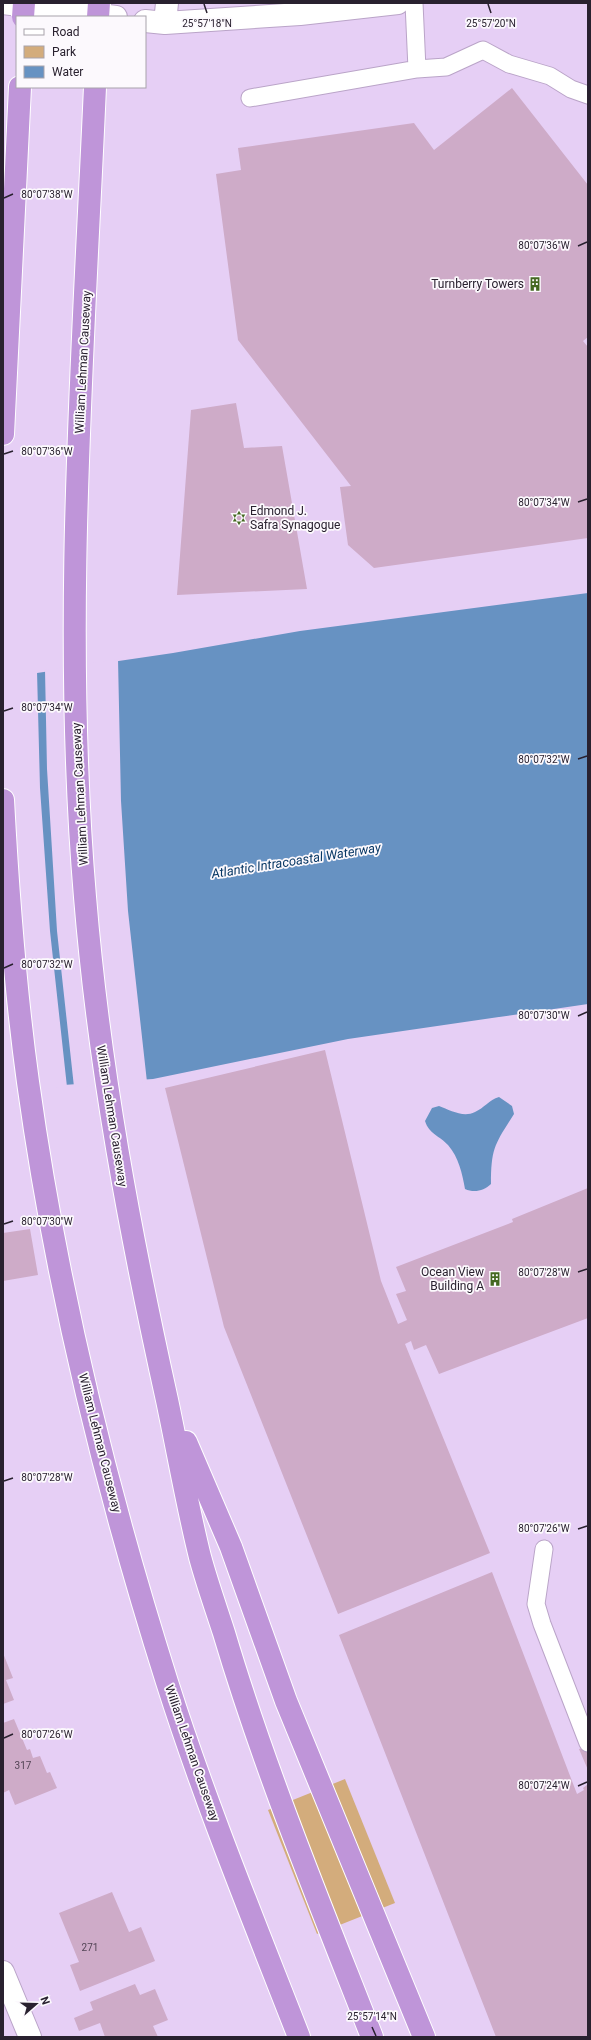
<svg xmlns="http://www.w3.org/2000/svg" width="591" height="2040" viewBox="0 0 591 2040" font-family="Roboto,sans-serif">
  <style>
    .green { fill: #d3ac7c }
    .water { fill: #6792c2 }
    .pier { fill: #e6cff5 }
    .building { fill: #ceabc8 }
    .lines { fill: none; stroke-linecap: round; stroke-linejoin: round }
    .lane-casing { stroke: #baa4c8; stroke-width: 19 }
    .street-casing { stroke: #baa4c8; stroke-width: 24 }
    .highway-casing { stroke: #fff; stroke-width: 24 }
    .lane { stroke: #fff; stroke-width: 17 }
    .street { stroke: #fff; stroke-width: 22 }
    .highway { stroke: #bf95d9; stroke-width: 22 }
    .highway-bridge-casing { stroke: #fff; stroke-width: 24; stroke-linecap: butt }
    .highway-bridge { stroke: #bf95d9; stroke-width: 22 }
    .ticks { fill: none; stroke: #29212f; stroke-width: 1.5 }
    .labels { text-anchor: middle; stroke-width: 3.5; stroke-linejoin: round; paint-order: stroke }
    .number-label { font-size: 10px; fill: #524455 }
    .poi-label { font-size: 12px; fill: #29212f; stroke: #fcf9fd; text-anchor: end }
    .street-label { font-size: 12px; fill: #29212f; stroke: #fcf9fd }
    .water-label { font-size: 13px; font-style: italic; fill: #083865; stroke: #fcf9fd }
    .ticks-label { font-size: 10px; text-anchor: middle; fill: #29212f; stroke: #fcf9fd; stroke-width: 3.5; stroke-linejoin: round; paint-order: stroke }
  </style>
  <rect width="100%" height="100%" fill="#e6cff5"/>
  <path class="green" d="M345,1779l50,124 -78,31 -49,-124z"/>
  <path class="water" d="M588,593v411l-240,35 -195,40 -150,10v-411l170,-25 127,-22z
    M499,1097l13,9 2,8c-19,30 -23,34 -23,70 -7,7 -17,9 -26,5 -3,-16 -6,-31 -17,-44 -8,-9 -19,-11 -23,-24l7,-13 7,-2c11,4 24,12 36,6 9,-4 14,-12 24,-15z"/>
  <path class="pier" d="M118,659l3,142 7,110 19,171 -73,5 -17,-156 -10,-162 -2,-99z
    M37,671l3,117 10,143 17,156 -64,4v-415z"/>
  <path class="building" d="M512,88l76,97v152l-5,4 5,6v191l-214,30 -26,-23 -8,-58 11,-1 -113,-146 -22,-166 25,-4 -3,-22 176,-25 20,27z
    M236,403l8,45 38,-2 25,143 -130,6 14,-185z
    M325,1050l56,231 17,43 9,-4 -11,-26 10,-3 -10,-24 117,-45 -1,-3 76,-31v130l-149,56 -13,-29 -12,5 -3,-9 -6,3 85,209 -152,61 -114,-287 -59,-239z
    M30,1229l8,46 -35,6v-48z
    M492,1572l85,222 7,-4 -1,-2 5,-4v253h-92l-157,-402z
    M3,1653l10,25 -7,2 8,20 -11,4z
    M14,1719l13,31 3,-1 3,9 7,-2 7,17 3,-1 7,16 -42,17 -6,-15 -6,3v-70z
    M588,1746v24l-9,-21z
    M112,1892l17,40 12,-5 14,34 -75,30 -10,-26 9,-3 -20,-49z
    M135,1984l5,11 15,-6 13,31 -15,6 5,11h-53l-5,-14 -21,8 -5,-13 19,-8 -3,-8z"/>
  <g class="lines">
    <defs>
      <path id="lane" d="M417,69l29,-2 37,-17 26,14 41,12 21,13 17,6
        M250,98l167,-29 -3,-66
        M544,1549l-8,55 6,20 46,119"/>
      <path id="street" d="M3,3l113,14
        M145,21l20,2 135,-9 98,-11
        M165,23l2,-20
        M3,1972l27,65"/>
      <path id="highway" d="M95,87c-12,270 -33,540 -10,810 14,171 45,336 82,503 11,52 20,105 33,157 7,26 16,51 24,76 41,138 96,271 148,404
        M3,434l17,-347
        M3,800c5,94 12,188 25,282 28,203 77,404 139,600 38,120 86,237 132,355
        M186,1442l45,105 55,154 138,336"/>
    </defs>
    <use href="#lane" class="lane-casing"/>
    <use href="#street" class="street-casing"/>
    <use href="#highway" class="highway-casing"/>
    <use href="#lane" class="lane"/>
    <use href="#street" class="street"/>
    <use href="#highway" class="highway"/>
    <defs>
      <path id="highway-bridge" d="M23,17l1,-14
        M98,17l1,-14"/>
    </defs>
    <use href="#highway-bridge" class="highway-bridge-casing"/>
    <use href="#highway-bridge" class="highway-bridge"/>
  </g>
  <path class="ticks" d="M204,4l3,9M488,4l3,9M4,198l9,-4M578,246l9,-4M4,454l9,-3M578,502l9,-3M4,711l9,-3M578,759l9,-3M4,968l9,-4M578,1016l9,-4M4,1224l9,-3M578,1272l9,-3M4,1481l9,-3M578,1529l9,-3M4,1738l9,-4M578,1786l9,-4M372,2027l4,9"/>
  <defs>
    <symbol id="building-bare" viewBox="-9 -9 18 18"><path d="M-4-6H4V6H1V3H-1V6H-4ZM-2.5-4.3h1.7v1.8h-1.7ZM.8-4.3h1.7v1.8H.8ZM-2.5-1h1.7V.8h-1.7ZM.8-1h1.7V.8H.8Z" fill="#446821" stroke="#fcf9fd" stroke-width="2.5" paint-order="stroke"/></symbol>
    <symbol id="synagogue-bare" viewBox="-9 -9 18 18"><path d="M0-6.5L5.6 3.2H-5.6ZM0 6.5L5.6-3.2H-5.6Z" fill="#446821" stroke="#fcf9fd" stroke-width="2.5" paint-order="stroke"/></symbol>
  </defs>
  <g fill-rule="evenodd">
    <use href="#building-bare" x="525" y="274" width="20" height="20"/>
    <use href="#synagogue-bare" x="229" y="508" width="20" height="20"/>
    <use href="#building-bare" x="485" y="1269" width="20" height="20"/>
  </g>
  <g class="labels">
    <g class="number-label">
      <text x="23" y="1769">317</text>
      <text x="90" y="1951">271</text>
    </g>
    <g class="poi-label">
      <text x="524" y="288">Turnberry Towers</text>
      <text x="250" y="515" text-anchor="start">Edmond J.<tspan x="250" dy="14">Safra Synagogue</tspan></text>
      <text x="484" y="1276">Ocean View<tspan x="484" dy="14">Building A</tspan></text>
    </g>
    <g class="street-label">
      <text transform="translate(83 362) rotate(-87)" y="4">William Lehman Causeway</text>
      <text transform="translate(80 794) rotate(-93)" y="4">William Lehman Causeway</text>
      <text transform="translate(112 1116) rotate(81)" y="4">William Lehman Causeway</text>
      <text transform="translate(100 1443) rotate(76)" y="4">William Lehman Causeway</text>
      <text transform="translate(192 1753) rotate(71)" y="4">William Lehman Causeway</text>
    </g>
    <g class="water-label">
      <text transform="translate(296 860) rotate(-9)" y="5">Atlantic Intracoastal Waterway</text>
    </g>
  </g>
  <g class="ticks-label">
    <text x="491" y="27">25°57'20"N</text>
    <text x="207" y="27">25°57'18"N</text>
    <text x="47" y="198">80°07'38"W</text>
    <text x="544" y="249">80°07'36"W</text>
    <text x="47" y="455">80°07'36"W</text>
    <text x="544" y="506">80°07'34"W</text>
    <text x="47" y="711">80°07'34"W</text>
    <text x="544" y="763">80°07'32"W</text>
    <text x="47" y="968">80°07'32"W</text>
    <text x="544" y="1019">80°07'30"W</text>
    <text x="47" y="1225">80°07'30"W</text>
    <text x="544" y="1276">80°07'28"W</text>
    <text x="47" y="1481">80°07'28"W</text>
    <text x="544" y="1532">80°07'26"W</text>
    <text x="47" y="1738">80°07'26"W</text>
    <text x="544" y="1789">80°07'24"W</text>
    <text x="372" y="2020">25°57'14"N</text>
  </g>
  <rect width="591" height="2040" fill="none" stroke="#29212f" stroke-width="8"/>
  <rect x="16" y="16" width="130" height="72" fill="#fcf9fd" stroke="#a8a3ab"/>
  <rect x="24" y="29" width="20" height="6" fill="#ffffff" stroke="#a8a3ab"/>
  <text x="52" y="36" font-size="12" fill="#29212f">Road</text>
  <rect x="24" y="46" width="20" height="12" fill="#d3ac7c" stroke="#a8a3ab"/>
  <text x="52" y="56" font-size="12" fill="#29212f">Park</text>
  <rect x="24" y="66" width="20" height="12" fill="#6792c2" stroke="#a8a3ab"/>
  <text x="52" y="76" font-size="12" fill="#29212f">Water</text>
  <g transform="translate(36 2004) rotate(70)" stroke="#fcf9fd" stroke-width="3" paint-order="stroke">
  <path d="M0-3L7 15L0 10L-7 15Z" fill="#29212f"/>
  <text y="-6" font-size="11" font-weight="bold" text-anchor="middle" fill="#29212f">N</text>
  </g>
</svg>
